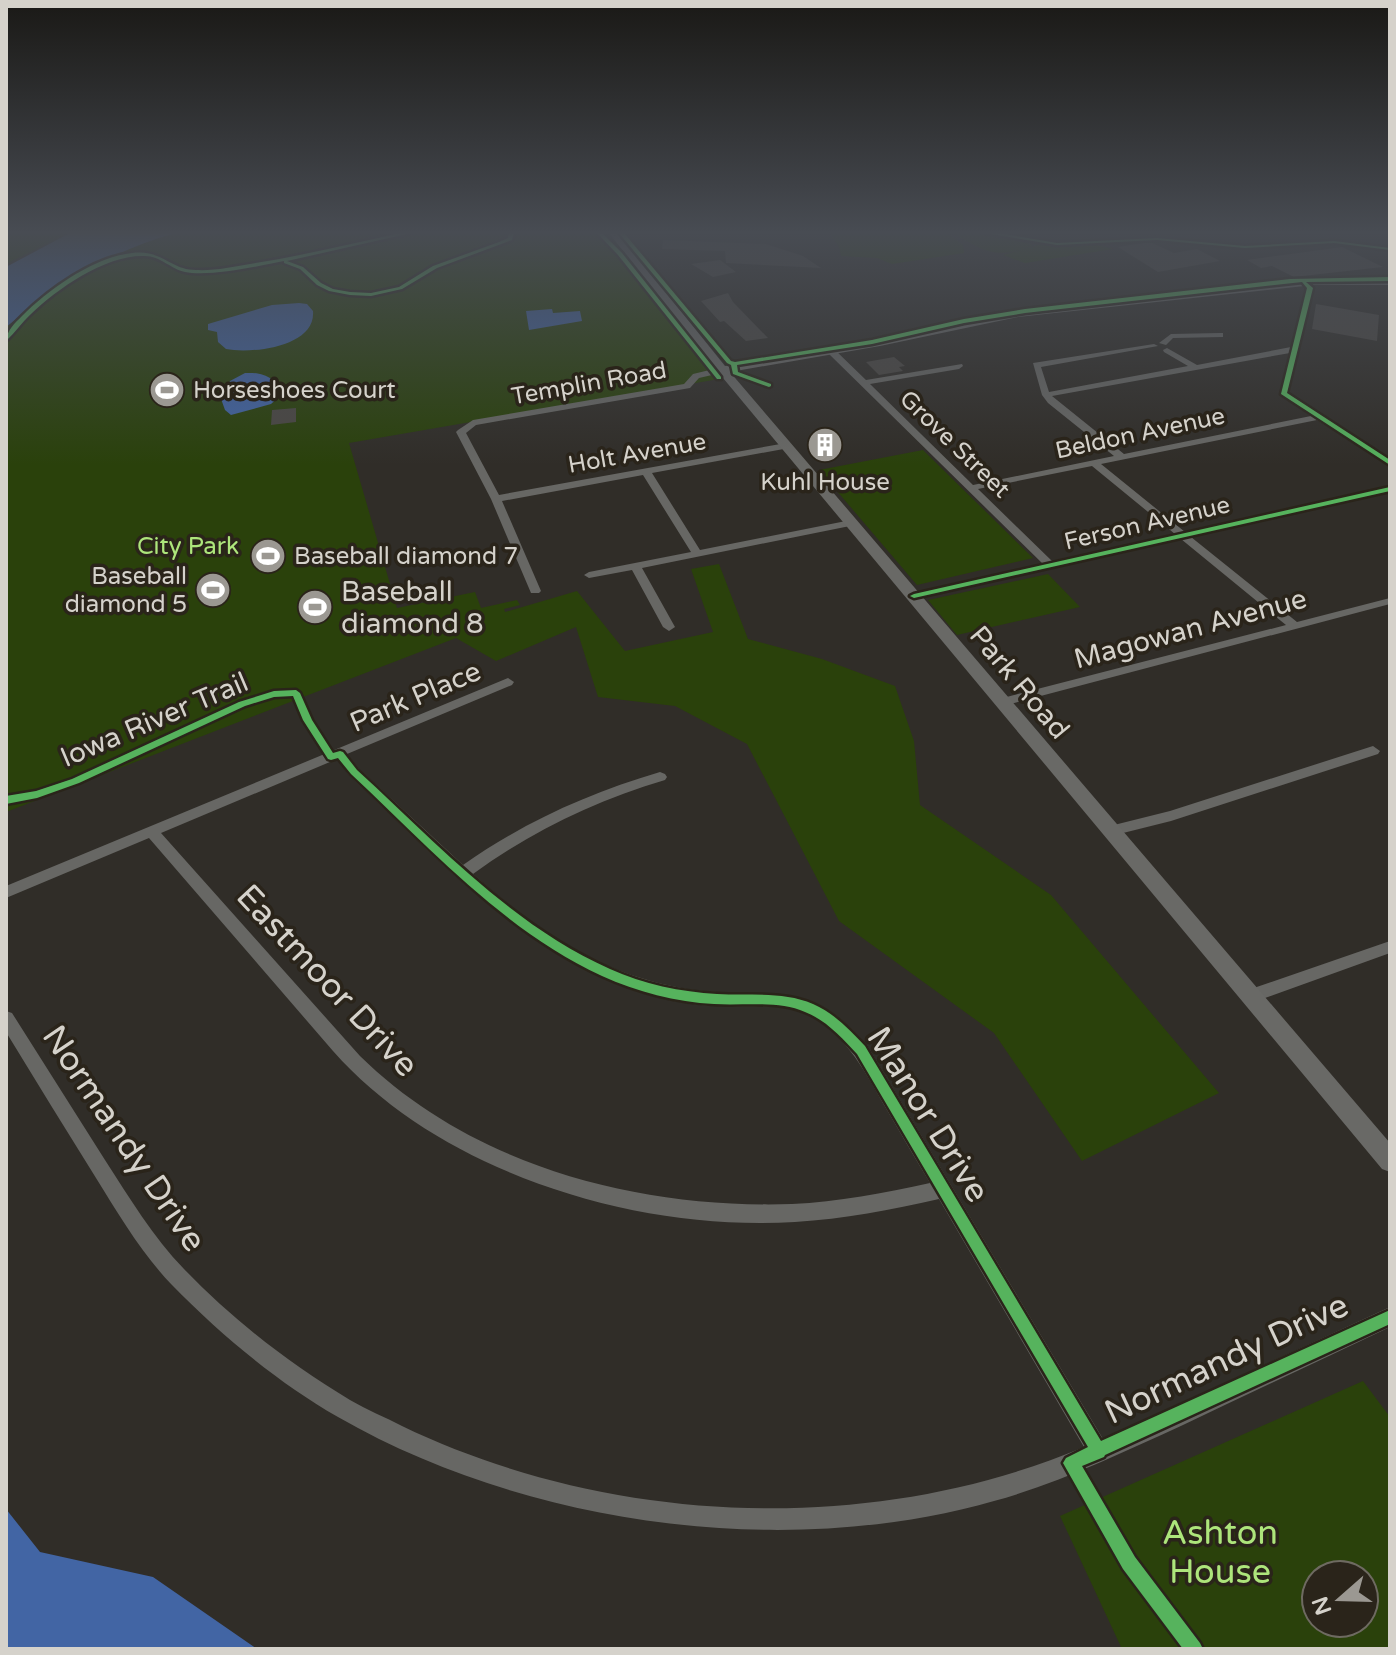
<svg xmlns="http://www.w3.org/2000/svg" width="1396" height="1655" viewBox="0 0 1396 1655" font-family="'Varela Round',sans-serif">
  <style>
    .green { fill: #2a410b; fill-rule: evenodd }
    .water { fill: #4265a4 }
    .building { fill: #4a4743 }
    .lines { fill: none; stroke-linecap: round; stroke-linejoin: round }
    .street { fill: #676764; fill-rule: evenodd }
    .secondary { fill: #696966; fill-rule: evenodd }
    .cycleway-casing { stroke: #2a241a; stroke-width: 5 }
    .cycleway { fill: #56b35d; fill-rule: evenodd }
    .labels { text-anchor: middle; stroke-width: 7; stroke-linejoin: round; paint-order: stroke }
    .far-street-label { font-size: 24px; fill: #d5d2cb; stroke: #2a241a }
    .far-poi-label { font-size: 24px; fill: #d5d2cb; stroke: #2a241a; text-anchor: start }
    .far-park-label { font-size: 24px; fill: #ade57b; stroke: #2a241a }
    .poi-label { font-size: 28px; fill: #d5d2cb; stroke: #2a241a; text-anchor: start }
    .street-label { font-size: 28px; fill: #d5d2cb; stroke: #2a241a }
    .near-street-label { font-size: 34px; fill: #d5d2cb; stroke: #2a241a }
    .near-park-label { font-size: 34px; fill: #ade57b; stroke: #2a241a }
  </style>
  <rect width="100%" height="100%" fill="#302d28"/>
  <path class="green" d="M6,233h62l-62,31z
    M176,233h421l122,146 -370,64 48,165 78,-16 6,16 36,-8 3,5 -16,4 1,3 72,-21 48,60 88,-19 -22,-63 28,-5 29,75 74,20 73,27 19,55 6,64 131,90 168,198 -137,68 -88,-128 -155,-112 -92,-177 -72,-38 -77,-9 -22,-70 -80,34 -40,-23 -450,174v-484c54,-44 102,-76 170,-95z
    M830,233h118l15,12 1,8 -72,11 -15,-6 -36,-2 -2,-9z
    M953,233h30l51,12c-37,15 -49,7 -81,-12z
    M1041,244h53l19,5 -88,14 -22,-8z
    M923,450l110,108 -116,27 -98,-115z
    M1048,574l32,33 -123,28 -29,-35z
    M1363,1381l27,36v232h-268l-62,-133zM1316,1575h48v48h-48z"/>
  <path class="water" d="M70,233h105c-67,19 -115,51 -169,94v-60z
    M299,303l8,1 6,7c3,36 -62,43 -87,38l-8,-7 -1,-10 -9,-2v-6l64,-19z
    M552,309l1,4 27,-2 2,10 -53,9 -3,-19z
    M245,373c17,-1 33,4 35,23l-9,8 -40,11 -6,-5 -5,-14 10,-15z
    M6,1509l34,43 113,25 104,72h-251z"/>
  <path class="building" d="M663,240l103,4 37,12 18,12 -95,-5 -1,-12 -63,-2z
    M1150,242l24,11 23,-4 23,12 -62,11 -40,-25z
    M1342,247l41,20 -89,10 -22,-11 -11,2 -14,-8z
    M720,260l16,12 -23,5 -22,-13z
    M728,293l5,9 35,36 -22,3 -22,-20 -4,1 -19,-21z
    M1316,304l63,11 -2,26 -65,-12z
    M894,357l11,9 -6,1 4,4 -24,4 -13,-13z
    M296,408v14l-25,3 1,-15z"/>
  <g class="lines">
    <path class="street" d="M1304,281l10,7 -25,105 101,66v7l-73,-46 -216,44 84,68 205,-46v6l-199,45 106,85 93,-24v6l-387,102 -4,-1 -2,-3 2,-3 287,-74 -105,-86 -267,60 -4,-1v-4l133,-30 -214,-210v-4h6l31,30 96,-16 1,2 -4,3 -89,15 103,101 141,-29 -66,-53 -6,-8 -9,-32 121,-19 4,2 -117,21 8,25 139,-26 -24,-14 -1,-2 4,-2 30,17 94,-18 15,-58 -6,-6zM1290,353l-10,41 31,22 -187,38 -72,-58zM1092,466l83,68 -122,28 -75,-73z
      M1220,333h3v4l-50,1 -7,7 -7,-2 12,-9z
      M722,367l3,1v4l-26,6 -9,10 -214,37 -10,8 33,62 287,-52 5,3 -2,2 -137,25 48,77 151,-30 5,3 -1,2 -213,43 33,59 -6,4 -6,-4 -31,-57 -43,8 -5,-3 5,-3 102,-20 -48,-77 -141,26 39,90 -2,2h-8l-40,-94 -35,-67 2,-2 15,-10 211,-36 9,-10z
      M508,678l6,4 -2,3 -165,69 12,15 104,96c61,-43 126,-72 197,-93l5,2 2,3 -2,3c-70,21 -133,51 -192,94 51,46 110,89 178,107 21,6 44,10 66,11 33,2 67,-2 98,11 21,9 36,25 52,42l236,394 287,-132v20c-69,33 -138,65 -207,98 -62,28 -123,58 -189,76 -210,60 -468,24 -656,-84 -61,-35 -117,-82 -166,-132 -30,-31 -53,-70 -76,-107 -30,-48 -60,-97 -90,-146v-21l6,2c31,49 62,98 93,147 24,37 48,77 79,109 49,51 106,95 166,131 17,10 35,17 52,26 208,100 469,111 682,21l-145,-248c-48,11 -95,20 -144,23 -159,10 -354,-49 -462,-171l-184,-213 -143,60v-12zM337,759l12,16c78,73 152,155 250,201 36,18 77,28 117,30 28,2 63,-4 90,8 40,18 60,60 81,96 14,24 28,48 43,73 -46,10 -92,19 -138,21 -154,5 -320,-38 -432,-148l-199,-223z
      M1373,746l7,5 -2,3 -207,67 -60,15 -5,-1 -2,-4 2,-4 64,-16z
      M1390,941v12l-139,50 -6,-2 -2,-5 2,-5z"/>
    <path class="secondary" d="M609,233h9l107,133 155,-26 138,-29 296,-32h76v6h-76l-296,32 -138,29 -150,26 660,771v29l-8,-3 -664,-797z"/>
    <defs>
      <path id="cycleway" d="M400,233h11l-124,28 16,6 18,16 12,6 17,3 21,1 28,-6 34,-21 66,-24 9,-4 1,-5h5l-2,7 -75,28 -35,21 -31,7 -21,-1 -21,-4 -12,-6 -17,-16 -16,-6v-2c-25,5 -75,16 -99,11 -14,-3 -25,-16 -40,-16 -38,-2 -87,32 -114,58 -9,8 -16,19 -25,27 1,-11 9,-18 16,-25 27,-27 72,-59 110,-63 30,-4 38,17 64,17 18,1 37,-3 54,-6 51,-8 100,-20 150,-31z
        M597,233h5l20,20 99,124v2h-4l-99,-124z
        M619,233h5l107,128 4,1 137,-22 92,-21 61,-10 265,-30 100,-2v4l-84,1 7,6 -26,105 103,67v5l-109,-71 26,-106 -5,-6 -277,31 -61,10 -92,21 -135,21 1,7 33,12v2l-2,1 -36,-13 -2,-9 -4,-2z
        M985,233h14l58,10 100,-5 88,8 89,-5 56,7v2l-56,-7 -89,5 -88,-8 -100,5z
        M1390,487v4l-476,107 -4,-2 4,-2z
        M296,690l4,3 12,27 21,33 7,-2 3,1 14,18c79,72 154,155 253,199 33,15 71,23 107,25 32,2 66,-3 96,10 21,9 37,26 52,42l236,395 289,-131v14l-285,131 -1,2 -22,9 53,91 65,86 3,6h-20l-60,-80 -60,-106 3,-5 22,-11 -231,-393c-15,-16 -31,-34 -52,-42 -27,-12 -61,-6 -91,-8 -38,-2 -77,-12 -112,-28 -98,-45 -173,-129 -251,-202l-13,-16 -7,2 -3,-1 -25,-39 -10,-24 -19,1 -29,9 -166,77 -42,15 -31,6v-8l30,-5 36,-12 167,-77 35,-11z"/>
    </defs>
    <use href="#cycleway" class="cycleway-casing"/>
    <use href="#cycleway" class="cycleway"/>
  </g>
  <linearGradient id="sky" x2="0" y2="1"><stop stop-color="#1a1916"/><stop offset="0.5" stop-color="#484c53"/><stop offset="1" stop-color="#484c53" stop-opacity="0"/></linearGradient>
  <rect width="1396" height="465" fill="url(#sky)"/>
  <defs>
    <symbol id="stadium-disc" viewBox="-11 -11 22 22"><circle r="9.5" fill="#9b9892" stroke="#2a241a"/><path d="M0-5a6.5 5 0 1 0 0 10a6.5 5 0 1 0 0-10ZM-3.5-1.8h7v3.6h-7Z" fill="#fff"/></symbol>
    <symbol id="building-disc" viewBox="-11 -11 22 22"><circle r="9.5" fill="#9b9892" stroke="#2a241a"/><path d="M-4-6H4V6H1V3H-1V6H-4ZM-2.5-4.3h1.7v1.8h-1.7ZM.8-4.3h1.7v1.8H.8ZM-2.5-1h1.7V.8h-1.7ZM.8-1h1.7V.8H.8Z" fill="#fff"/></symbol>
  </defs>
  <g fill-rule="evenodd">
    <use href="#stadium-disc" x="147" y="370" width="40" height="40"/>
    <use href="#building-disc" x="805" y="425" width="40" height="40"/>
    <use href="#stadium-disc" x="248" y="536" width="40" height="40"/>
    <use href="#stadium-disc" x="193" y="570" width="40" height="40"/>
    <use href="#stadium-disc" x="295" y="587" width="40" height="40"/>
  </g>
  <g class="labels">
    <g class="far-street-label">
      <text transform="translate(589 383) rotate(-10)" y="8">Templin Road</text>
      <text transform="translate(1140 433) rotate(-12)" y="8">Beldon Avenue</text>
      <text transform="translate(955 444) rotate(44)" y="8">Grove Street</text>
      <text transform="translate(637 453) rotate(-10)" y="8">Holt Avenue</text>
      <text transform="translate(1147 523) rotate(-13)" y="8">Ferson Avenue</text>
    </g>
    <g class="far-poi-label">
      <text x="193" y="398">Horseshoes Court</text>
      <text x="825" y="490" text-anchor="middle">Kuhl House</text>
      <text x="294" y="564">Baseball diamond 7</text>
      <text x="187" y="584" text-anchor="end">Baseball<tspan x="187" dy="28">diamond 5</tspan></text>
    </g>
    <g class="far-park-label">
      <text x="188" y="554">City Park</text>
    </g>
    <g class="poi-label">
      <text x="341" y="601">Baseball<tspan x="341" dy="32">diamond 8</tspan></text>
    </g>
    <g class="street-label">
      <text transform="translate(1190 628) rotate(-15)" y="10">Magowan Avenue</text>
      <text transform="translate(1020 682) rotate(50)" y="10">Park Road</text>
      <text transform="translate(415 696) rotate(-23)" y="10">Park Place</text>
      <text transform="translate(154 719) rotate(-23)" y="10">Iowa River Trail</text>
    </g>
    <g class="near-street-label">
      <text transform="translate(328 980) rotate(47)" y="12">Eastmoor Drive</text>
      <text transform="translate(929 1114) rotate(58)" y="12">Manor Drive</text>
      <text transform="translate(125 1138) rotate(56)" y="12">Normandy Drive</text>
      <text transform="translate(1226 1358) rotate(-25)" y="12">Normandy Drive</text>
    </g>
    <g class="near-park-label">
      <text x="1220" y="1544">Ashton<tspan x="1220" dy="39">House</tspan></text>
    </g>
  </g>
  <rect width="1396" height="1655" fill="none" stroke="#d5d2cb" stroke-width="16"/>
  <g transform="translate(1340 1599) rotate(250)"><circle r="38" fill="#2a241a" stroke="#6e6a61" stroke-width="2"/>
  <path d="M0-6L14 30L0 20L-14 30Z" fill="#9b9892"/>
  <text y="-12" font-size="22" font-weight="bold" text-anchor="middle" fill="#d5d2cb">N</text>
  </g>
</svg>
